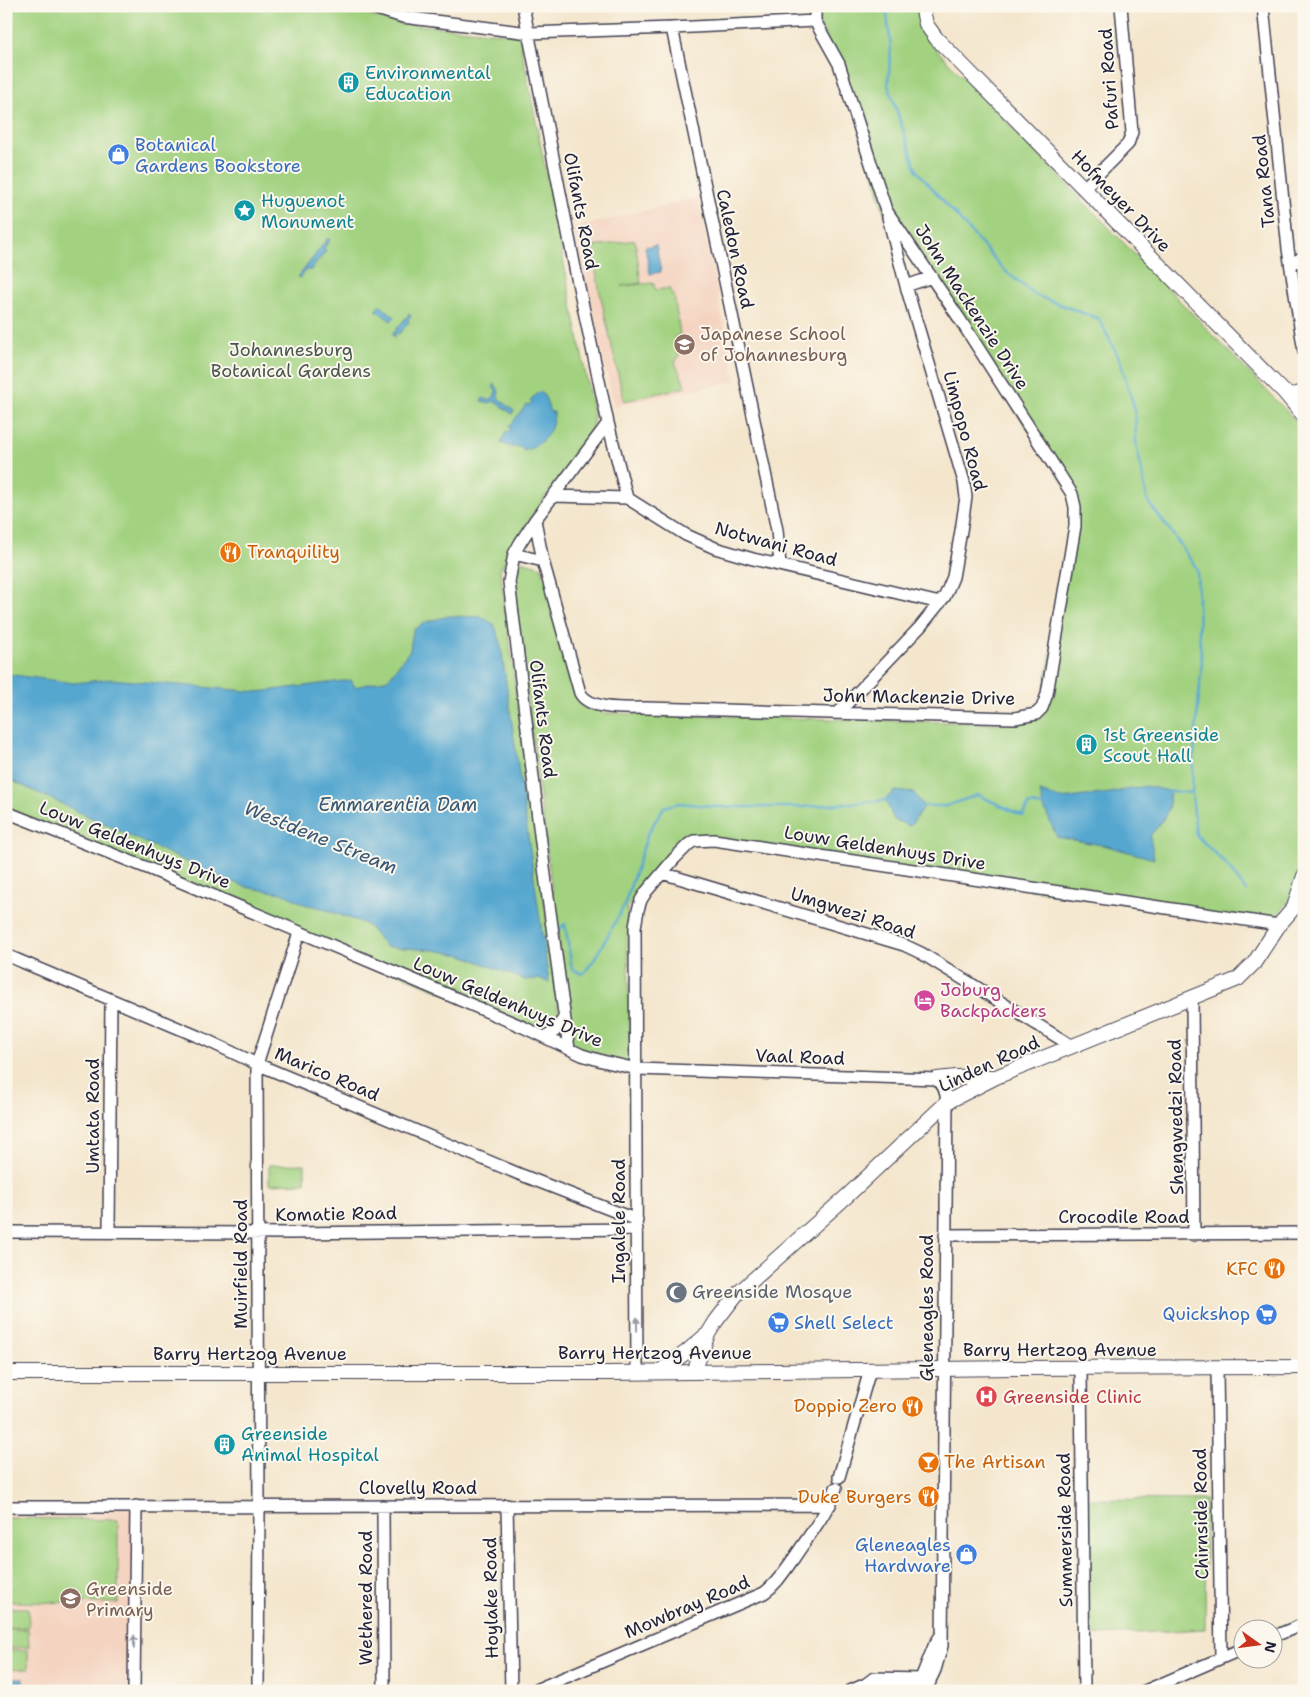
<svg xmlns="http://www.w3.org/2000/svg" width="1310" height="1697" viewBox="0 0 1310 1697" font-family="'Shantell Sans',sans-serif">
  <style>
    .built { fill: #f4d3c0 }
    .green { fill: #a2d280; stroke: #627a5e }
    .water { fill: #56a7d0; stroke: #3c6486 }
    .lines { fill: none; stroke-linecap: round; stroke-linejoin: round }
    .stream { stroke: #56a7d0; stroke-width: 2.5 }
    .minor-casing { stroke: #423f51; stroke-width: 14 }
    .major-casing { stroke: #423f51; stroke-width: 16 }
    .minor { stroke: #fff; stroke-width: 11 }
    .major { stroke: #fff; stroke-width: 14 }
    .oneway { fill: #9c9ca7 }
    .labels { text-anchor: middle; stroke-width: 4; stroke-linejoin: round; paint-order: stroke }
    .culture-label { font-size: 18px; fill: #0d838f; stroke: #fbf7ec; text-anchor: start }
    .street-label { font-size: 18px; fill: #22223b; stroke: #fbf7ec }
    .shop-label { font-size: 18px; fill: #366cbe; stroke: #fbf7ec; text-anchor: start }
    .education-label { font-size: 18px; fill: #785e54; stroke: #fbf7ec; text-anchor: start }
    .park-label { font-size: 18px; fill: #485750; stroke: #fbf7ec }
    .food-label { font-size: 18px; fill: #c56008; stroke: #fbf7ec; text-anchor: end }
    .hotel-label { font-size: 18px; fill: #b23c85; stroke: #fbf7ec; text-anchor: start }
    .worship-label { font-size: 18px; fill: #5b616d; stroke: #fbf7ec; text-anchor: start }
    .health-label { font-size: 18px; fill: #be3a42; stroke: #fbf7ec; text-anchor: start }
    .water-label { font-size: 19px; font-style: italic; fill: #375777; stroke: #fbf7ec }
  </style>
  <rect width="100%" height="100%" fill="#fbf7ec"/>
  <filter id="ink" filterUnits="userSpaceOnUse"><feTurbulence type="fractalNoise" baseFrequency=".02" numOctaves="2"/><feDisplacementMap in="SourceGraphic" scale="10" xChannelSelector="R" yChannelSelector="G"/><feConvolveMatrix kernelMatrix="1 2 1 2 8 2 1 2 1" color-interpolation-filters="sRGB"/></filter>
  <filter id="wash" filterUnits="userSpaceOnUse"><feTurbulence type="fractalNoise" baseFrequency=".0096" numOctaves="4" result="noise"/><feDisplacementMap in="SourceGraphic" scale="20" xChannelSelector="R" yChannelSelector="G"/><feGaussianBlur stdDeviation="1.12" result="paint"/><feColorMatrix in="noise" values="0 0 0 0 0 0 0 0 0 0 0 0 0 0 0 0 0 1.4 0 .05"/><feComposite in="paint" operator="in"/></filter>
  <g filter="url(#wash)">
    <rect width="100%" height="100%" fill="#f4e6cd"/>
    <path class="built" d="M699,197l4,25 33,159 -122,25 -40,-178z
      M136,1506l-2,185h-128v-184z"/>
    <path class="green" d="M6,6h324l68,17 121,12 75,382 -5,23 -42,54 -31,47 -16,29 63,473 -557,-235z
      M819,6h98l11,35 375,387 1,453 -34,44 -584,-86 -26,35 -33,33 4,158 -59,-19 -59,-458 4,-28 25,7 35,131 26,15 416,11 23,-21 32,-180 -4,-30 -186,-280 -38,-138 -29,-55z
      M635,240l6,43 -20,3 32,-3 3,7 13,-2 1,3 4,5 6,38 -5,3 4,19 -4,6 11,25 -62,14 -25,-112 -7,-42z
      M305,1164v19l-36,1v-19z
      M1084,1499l122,1 -1,129 -122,7z
      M6,1518l112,2v83l-112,-1z
      M6,1608h22l1,19 -23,1z
      M6,1629h22l1,18 -23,1z
      M6,1650h22v19l-22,1z"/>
    <path class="water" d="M328,238l2,2 -6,8 2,3 -16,20 -3,-2 -7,9 -2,-1z
      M656,245l5,27 -11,2 -5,-27z
      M380,305l15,12 -4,4 -15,-11z
      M409,314l2,2 -3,3 1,3 -9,11h-3l-3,4 -2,-2z
      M495,384l4,7 -1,7 16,13 -2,3 -17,-13 -6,2 -8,-2 2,-3 6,2 5,-3 2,-6 -3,-4z
      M540,391l5,6 5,15h4c0,20 -12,34 -31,39l-1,-4h-11l-10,-4 5,-12 3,1 2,-4 -2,-1 18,-23 2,1 3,-3 -2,-2z
      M448,616l33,1 13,7 6,16 49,342 -11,-3 -13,1 -63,-25 -28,-5 -48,-3 -17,-20 -6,-4 -48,-17 -8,-1 -25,-12 -32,-5 -31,-11 -213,-99v-104l68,9 37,-4 147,13 93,-12 4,7 33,-8 22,-29 3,-20 13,-8z
      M1146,786l23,5c2,22 -6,29 -19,45l4,23 -47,-13 -50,-9 -14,-31 -3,-14 21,7 49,-6z
      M895,791l19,2 10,14 -14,19 -16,-6 -9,-21z
      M6,1678h17v8h-17z"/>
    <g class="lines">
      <path class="stream" d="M886,6l5,42 -3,37 29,86 87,99 31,25 64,24 21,41 15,50 1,33 12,59 24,31 25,36 2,67 3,25 -9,103 -1,29
        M1167,794l2,-3 23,2 4,42 30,29 20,27
        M923,806h23l32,-11 45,21 6,-12 15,2
        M557,931l8,-7 7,45 11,5 11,-14 30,-54 24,-73 16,-26 14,-4 43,4h82l85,-7
        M541,944l9,-8"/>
    </g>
  </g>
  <g filter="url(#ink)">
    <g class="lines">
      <defs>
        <path id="minor" d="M367,6l36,11 126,16 143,-5 143,-7
          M523,6l54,272 31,145 -73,97 -15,23 -6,11 -5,28 37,301 23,166
          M1263,6l25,243 16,103
          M672,28l105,502 3,35
          M1083,189l45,-45 4,-12 -11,-126
          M1291,265l13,-9
          M906,286l26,-9
          M608,423l19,75
          M553,496l74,2 59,37 29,13 38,11 187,44
          M535,520l8,41
          M514,554l29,7 37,132c10,18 48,15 66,15l369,10 21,-4 6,-6 5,-14 28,-168v-19l-3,-13 -113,-176 -73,-108 -47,-146 -24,-43v-15
          M839,712l81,-85 25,-31 8,-19 8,-46 5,-34 -2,-15 -58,-196 -18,-69
          M6,812l144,57 252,106 121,52 59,28 20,6 35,8 300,10c7,6 9,13 10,23l-5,544 -7,24 -10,21
          M662,873l242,72 17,8 151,93
          M6,955l198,84 53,25 262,110 118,46
          M1192,998l2,237
          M546,1037l9,-6 9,-13
          M6,1232l285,1 346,-4
          M109,1232l2,-232
          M945,1235l359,-2
          M1081,1369l3,322
          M1217,1369l4,289
          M637,1373l-2,-446 3,-17 3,-10 5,-8 28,-33 15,-15 5,-3 20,-1 565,85
          M839,1477l31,-107
          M507,1505l4,186
          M383,1506l1,185
          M6,1507l824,-2
          M1272,1637l32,-13
          M866,1684l55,7
          M134,1691l2,-185
          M258,1691l1,-185 -2,-442 42,-131
          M533,1691l231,-98c13,-9 21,-23 30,-35 15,-23 33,-44 42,-70
          M850,1691l16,-7 8,-6 47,1 9,3
          M916,1691l18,-45 7,-11
          M1145,1691l97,-42"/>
        <path id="major" d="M922,6l4,18 10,14 348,354 20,24
          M1284,392l9,3 11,-3
          M1295,904l9,-28
          M937,1079l19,-2h37
          M659,1372l26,-19 20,-17
          M694,1372l14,-38 8,-13 20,-26 111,-99 100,-94 49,-25 242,-98 16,-16 25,-38 25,-29
          M6,1373h604l406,-5 288,-1"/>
      </defs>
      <use href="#minor" class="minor-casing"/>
      <use href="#major" class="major-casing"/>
      <use href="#minor" class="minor"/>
      <use href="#major" class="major"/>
    </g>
    <defs><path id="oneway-solid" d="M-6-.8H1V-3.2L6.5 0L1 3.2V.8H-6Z" transform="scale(1.25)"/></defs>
    <g class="oneway">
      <use href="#oneway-solid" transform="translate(637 1324) rotate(-90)"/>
      <use href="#oneway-solid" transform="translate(134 1642) rotate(-89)"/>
    </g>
  </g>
  <defs>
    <symbol id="building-disc" viewBox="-11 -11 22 22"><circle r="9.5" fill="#0f9aa8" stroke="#fbf7ec"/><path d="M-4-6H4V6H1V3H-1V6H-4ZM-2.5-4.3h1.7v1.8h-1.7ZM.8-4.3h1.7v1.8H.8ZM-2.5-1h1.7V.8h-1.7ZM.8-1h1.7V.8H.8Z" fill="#fff"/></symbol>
    <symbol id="shop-disc" viewBox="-11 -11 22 22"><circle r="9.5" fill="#3f7fe0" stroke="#fbf7ec"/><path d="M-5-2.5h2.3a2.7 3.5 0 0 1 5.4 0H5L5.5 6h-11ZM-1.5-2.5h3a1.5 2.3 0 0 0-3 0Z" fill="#fff"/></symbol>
    <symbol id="sight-disc" viewBox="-11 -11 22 22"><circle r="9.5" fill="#0f9aa8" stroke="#fbf7ec"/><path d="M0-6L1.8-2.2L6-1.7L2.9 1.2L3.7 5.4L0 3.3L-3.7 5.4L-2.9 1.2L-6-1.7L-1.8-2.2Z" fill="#fff"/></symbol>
    <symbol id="school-disc" viewBox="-11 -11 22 22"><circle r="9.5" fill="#8d6e63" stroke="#fbf7ec"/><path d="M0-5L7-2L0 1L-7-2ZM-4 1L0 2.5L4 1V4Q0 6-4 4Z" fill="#fff"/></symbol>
    <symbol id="restaurant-disc" viewBox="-11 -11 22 22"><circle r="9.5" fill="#e8710a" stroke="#fbf7ec"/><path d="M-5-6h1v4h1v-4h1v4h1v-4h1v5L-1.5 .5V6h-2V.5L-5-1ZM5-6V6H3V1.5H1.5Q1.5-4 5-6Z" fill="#fff"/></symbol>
    <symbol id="hotel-disc" viewBox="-11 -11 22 22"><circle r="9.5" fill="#d1479c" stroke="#fbf7ec"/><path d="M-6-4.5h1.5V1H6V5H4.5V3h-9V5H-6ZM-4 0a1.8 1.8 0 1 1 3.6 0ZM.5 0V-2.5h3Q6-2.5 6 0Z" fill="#fff"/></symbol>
    <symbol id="mosque-disc" viewBox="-11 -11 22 22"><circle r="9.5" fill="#6b7280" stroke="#fbf7ec"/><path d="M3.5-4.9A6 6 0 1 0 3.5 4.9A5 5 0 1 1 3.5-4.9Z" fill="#fff"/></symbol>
    <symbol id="supermarket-disc" viewBox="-11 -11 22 22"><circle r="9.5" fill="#3f7fe0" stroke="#fbf7ec"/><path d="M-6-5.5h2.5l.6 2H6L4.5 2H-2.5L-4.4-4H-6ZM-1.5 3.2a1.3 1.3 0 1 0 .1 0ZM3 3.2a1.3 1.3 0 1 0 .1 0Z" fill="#fff"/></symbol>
    <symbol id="hospital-disc" viewBox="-11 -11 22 22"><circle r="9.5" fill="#e0444e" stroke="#fbf7ec"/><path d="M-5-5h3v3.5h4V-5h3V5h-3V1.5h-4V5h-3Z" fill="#fff"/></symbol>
    <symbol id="bar-disc" viewBox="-11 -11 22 22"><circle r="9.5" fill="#e8710a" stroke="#fbf7ec"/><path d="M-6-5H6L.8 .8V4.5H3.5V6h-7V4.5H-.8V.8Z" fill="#fff"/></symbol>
  </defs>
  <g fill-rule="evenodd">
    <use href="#building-disc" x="336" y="70" width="25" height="25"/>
    <use href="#shop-disc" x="106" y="142" width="25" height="25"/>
    <use href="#sight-disc" x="232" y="198" width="25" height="25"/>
    <use href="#school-disc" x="672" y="332" width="25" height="25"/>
    <use href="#restaurant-disc" x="218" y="540" width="25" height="25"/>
    <use href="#building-disc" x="1074" y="732" width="25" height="25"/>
    <use href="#hotel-disc" x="912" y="988" width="25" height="25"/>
    <use href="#restaurant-disc" x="1262" y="1256" width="25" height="25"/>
    <use href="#mosque-disc" x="664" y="1280" width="25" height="25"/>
    <use href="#supermarket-disc" x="1254" y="1302" width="25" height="25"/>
    <use href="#supermarket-disc" x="766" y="1310" width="25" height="25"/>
    <use href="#hospital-disc" x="974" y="1384" width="25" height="25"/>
    <use href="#restaurant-disc" x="900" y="1394" width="25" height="25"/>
    <use href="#building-disc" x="212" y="1432" width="25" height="25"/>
    <use href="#bar-disc" x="916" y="1450" width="25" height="25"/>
    <use href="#restaurant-disc" x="916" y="1484" width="25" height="25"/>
    <use href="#shop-disc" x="954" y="1542" width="25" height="25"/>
    <use href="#school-disc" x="58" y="1586" width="25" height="25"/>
  </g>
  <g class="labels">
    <g class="culture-label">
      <text x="365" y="79">Environmental<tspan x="365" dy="21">Education</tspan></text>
      <text x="261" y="207">Huguenot<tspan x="261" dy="21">Monument</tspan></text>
      <text x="1103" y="741">1st Greenside<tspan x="1103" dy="21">Scout Hall</tspan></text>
      <text x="241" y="1440">Greenside<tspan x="241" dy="21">Animal Hospital</tspan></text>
    </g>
    <g class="street-label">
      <text transform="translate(1109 79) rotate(-94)" y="6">Pafuri Road</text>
      <text transform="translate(1264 181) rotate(-96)" y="6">Tana Road</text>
      <text transform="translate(1121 201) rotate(46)" y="6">Hofmeyer Drive</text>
      <text transform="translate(581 211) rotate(79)" y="6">Olifants Road</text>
      <text transform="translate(735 249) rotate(78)" y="6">Caledon Road</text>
      <text transform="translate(972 307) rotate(57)" y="6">John Mackenzie Drive</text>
      <text transform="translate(965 431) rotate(75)" y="6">Limpopo Road</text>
      <text transform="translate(776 544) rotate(15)" y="6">Notwani Road</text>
      <text transform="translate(919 697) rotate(1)" y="6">John Mackenzie Drive</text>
      <text transform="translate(543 719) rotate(83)" y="6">Olifants Road</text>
      <text transform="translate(135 845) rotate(22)" y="6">Louw Geldenhuys Drive</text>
      <text transform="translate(885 848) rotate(9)" y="6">Louw Geldenhuys Drive</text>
      <text transform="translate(853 913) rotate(18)" y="6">Umgwezi Road</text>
      <text transform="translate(508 1002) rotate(23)" y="6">Louw Geldenhuys Drive</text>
      <text transform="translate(800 1057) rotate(2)" y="6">Vaal Road</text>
      <text transform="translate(989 1064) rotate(-25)" y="6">Linden Road</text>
      <text transform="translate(327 1074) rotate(23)" y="6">Marico Road</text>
      <text transform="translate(93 1116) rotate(-90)" y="6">Umtata Road</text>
      <text transform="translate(1176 1117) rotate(-91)" y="6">Shengwedzi Road</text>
      <text transform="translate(336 1214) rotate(-1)" y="6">Komatie Road</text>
      <text x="1124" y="1223">Crocodile Road</text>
      <text transform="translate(619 1221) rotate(-90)" y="6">Ingalele Road</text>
      <text transform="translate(241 1264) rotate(-90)" y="6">Muirfield Road</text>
      <text transform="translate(927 1308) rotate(-90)" y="6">Gleneagles Road</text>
      <text x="1060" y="1356">Barry Hertzog Avenue</text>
      <text x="655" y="1359">Barry Hertzog Avenue</text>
      <text x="250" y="1360">Barry Hertzog Avenue</text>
      <text x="418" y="1494">Clovelly Road</text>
      <text transform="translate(1201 1514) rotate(-91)" y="6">Chirnside Road</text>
      <text transform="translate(1065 1530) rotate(-91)" y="6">Summerside Road</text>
      <text transform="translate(366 1598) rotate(-90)" y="6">Wethered Road</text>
      <text transform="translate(491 1598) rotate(-91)" y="6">Hoylake Road</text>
      <text transform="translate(687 1607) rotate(-23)" y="6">Mowbray Road</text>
    </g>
    <g class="shop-label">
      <text x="135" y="151">Botanical<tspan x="135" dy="21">Gardens Bookstore</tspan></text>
      <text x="1250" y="1320" text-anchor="end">Quickshop</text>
      <text x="794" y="1329">Shell Select</text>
      <text x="951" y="1551" text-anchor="end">Gleneagles<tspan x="951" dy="21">Hardware</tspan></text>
    </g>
    <g class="education-label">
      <text x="700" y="340">Japanese School<tspan x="700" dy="21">of Johannesburg</tspan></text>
      <text x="86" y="1595">Greenside<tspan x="86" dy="21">Primary</tspan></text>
    </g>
    <g class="park-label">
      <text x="291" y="356">Johannesburg<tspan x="291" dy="21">Botanical Gardens</tspan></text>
    </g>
    <g class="food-label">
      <text x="247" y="558" text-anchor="start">Tranquility</text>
      <text x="1258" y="1275">KFC</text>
      <text x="897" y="1412">Doppio Zero</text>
      <text x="944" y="1468" text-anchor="start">The Artisan</text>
      <text x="912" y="1503">Duke Burgers</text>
    </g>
    <g class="hotel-label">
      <text x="940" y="996">Joburg<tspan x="940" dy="21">Backpackers</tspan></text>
    </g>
    <g class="worship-label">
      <text x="692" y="1298">Greenside Mosque</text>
    </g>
    <g class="health-label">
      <text x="1003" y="1403">Greenside Clinic</text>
    </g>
    <g class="water-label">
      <text x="398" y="811">Emmarentia Dam</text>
      <text transform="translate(321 837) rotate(22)" y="7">Westdene Stream</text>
    </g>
  </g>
  <rect width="1310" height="1697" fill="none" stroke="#fbf7ec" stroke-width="25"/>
  <g transform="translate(1258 1644) rotate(104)"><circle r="24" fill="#fbf7ec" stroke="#a4a2a5"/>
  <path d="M0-4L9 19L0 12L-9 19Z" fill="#c8321e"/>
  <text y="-8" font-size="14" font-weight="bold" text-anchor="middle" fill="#22223b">N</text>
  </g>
</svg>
